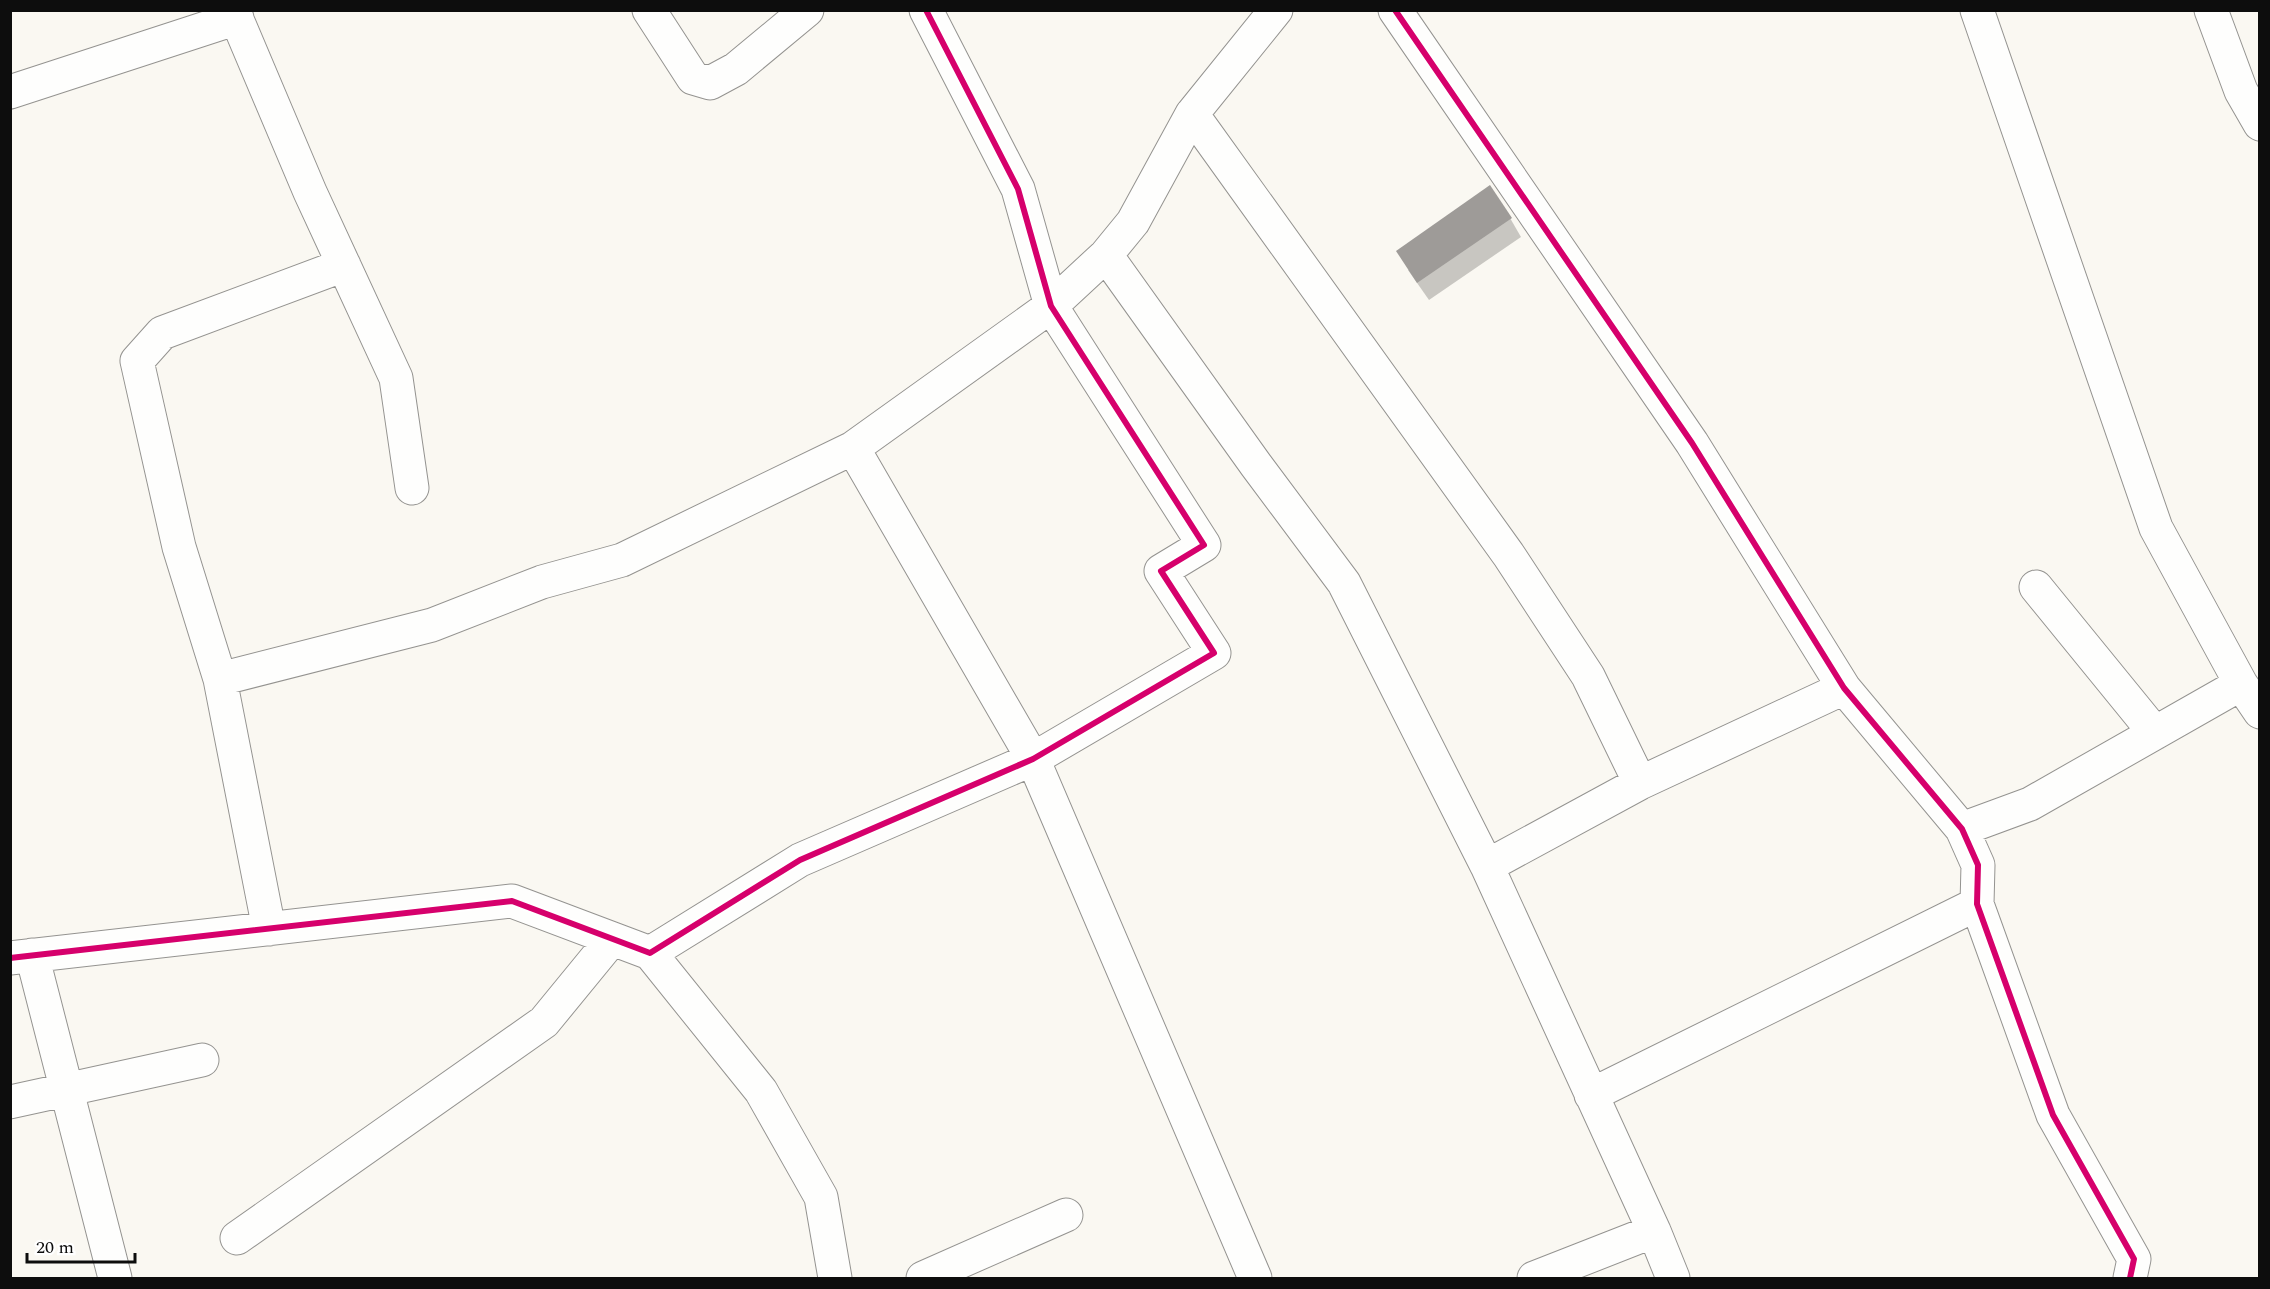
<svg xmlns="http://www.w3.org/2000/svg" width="2270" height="1289" viewBox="0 0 2270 1289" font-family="Spectral,serif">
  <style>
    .shadow { fill: #0003 }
    .building { fill: #9e9b98 }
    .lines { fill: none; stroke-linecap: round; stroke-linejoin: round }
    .minor-casing { stroke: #949390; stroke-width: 35 }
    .minor { stroke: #fefefd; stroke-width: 33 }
    .cycleway-casing { stroke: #fff; stroke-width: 10 }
    .cycleway { stroke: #d6006c; stroke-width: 6 }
  </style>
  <rect width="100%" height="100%" fill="#faf8f2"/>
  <path class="shadow" d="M1510,218l11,19 -92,63 -21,-30z"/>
  <path class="building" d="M1490,185l22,33 -95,65 -21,-32z"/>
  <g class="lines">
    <defs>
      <path id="minor" d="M233,10l77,182 86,186 16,110
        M649,10l44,68 17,5 26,-14 71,-59
        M1276,10l-84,104 -59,108 -27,33 150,210 88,118 143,283 167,365 19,47
        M1395,10l297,433 152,245 118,141 16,36 -1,39 76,211 81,144 -4,19
        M1977,10l179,518 85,156 19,28
        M2211,10l30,81 19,33
        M10,92l227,-74
        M1192,114l316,440 80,122 52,107
        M853,448l180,311 222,519
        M2036,587l119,146
        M220,679l212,-54 110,-43 80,-22 231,-112 198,-142 55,-51
        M1962,829l68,-25 211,-120
        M1487,866l153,-83 204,-95
        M269,929l-49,-250 -41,-132 -42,-186 25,-28 182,-68
        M650,953l111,138 60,106 14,81
        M32,955l83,323
        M10,958l502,-57 138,52 150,-93 233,-101 181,-106 -53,-82 43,-26 -153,-239 -33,-117 -92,-179
        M1591,1095l386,-191
        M10,1102l192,-42
        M237,1238l307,-216 68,-83
        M923,1278l143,-63
        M1534,1278l120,-47"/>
    </defs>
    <use href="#minor" class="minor-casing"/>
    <use href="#minor" class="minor"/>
    <defs>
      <path id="cycleway" d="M1395,10l297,433 152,245 118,141 16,36 -1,39 76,211 81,144 -4,19
        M10,958l502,-57 138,52 150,-93 233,-101 181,-106 -53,-82 43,-26 -153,-239 -33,-117 -92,-179"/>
    </defs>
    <use href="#cycleway" class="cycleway-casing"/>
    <use href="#cycleway" class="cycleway"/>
  </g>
  <rect width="2270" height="1289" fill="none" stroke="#0d0d0d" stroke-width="24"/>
  <path d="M27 1253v9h108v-9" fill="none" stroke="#0d0d0d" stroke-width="3"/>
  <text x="36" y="1253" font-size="18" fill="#0d0d0d" stroke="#ffffff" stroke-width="4.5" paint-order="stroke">20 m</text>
</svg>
